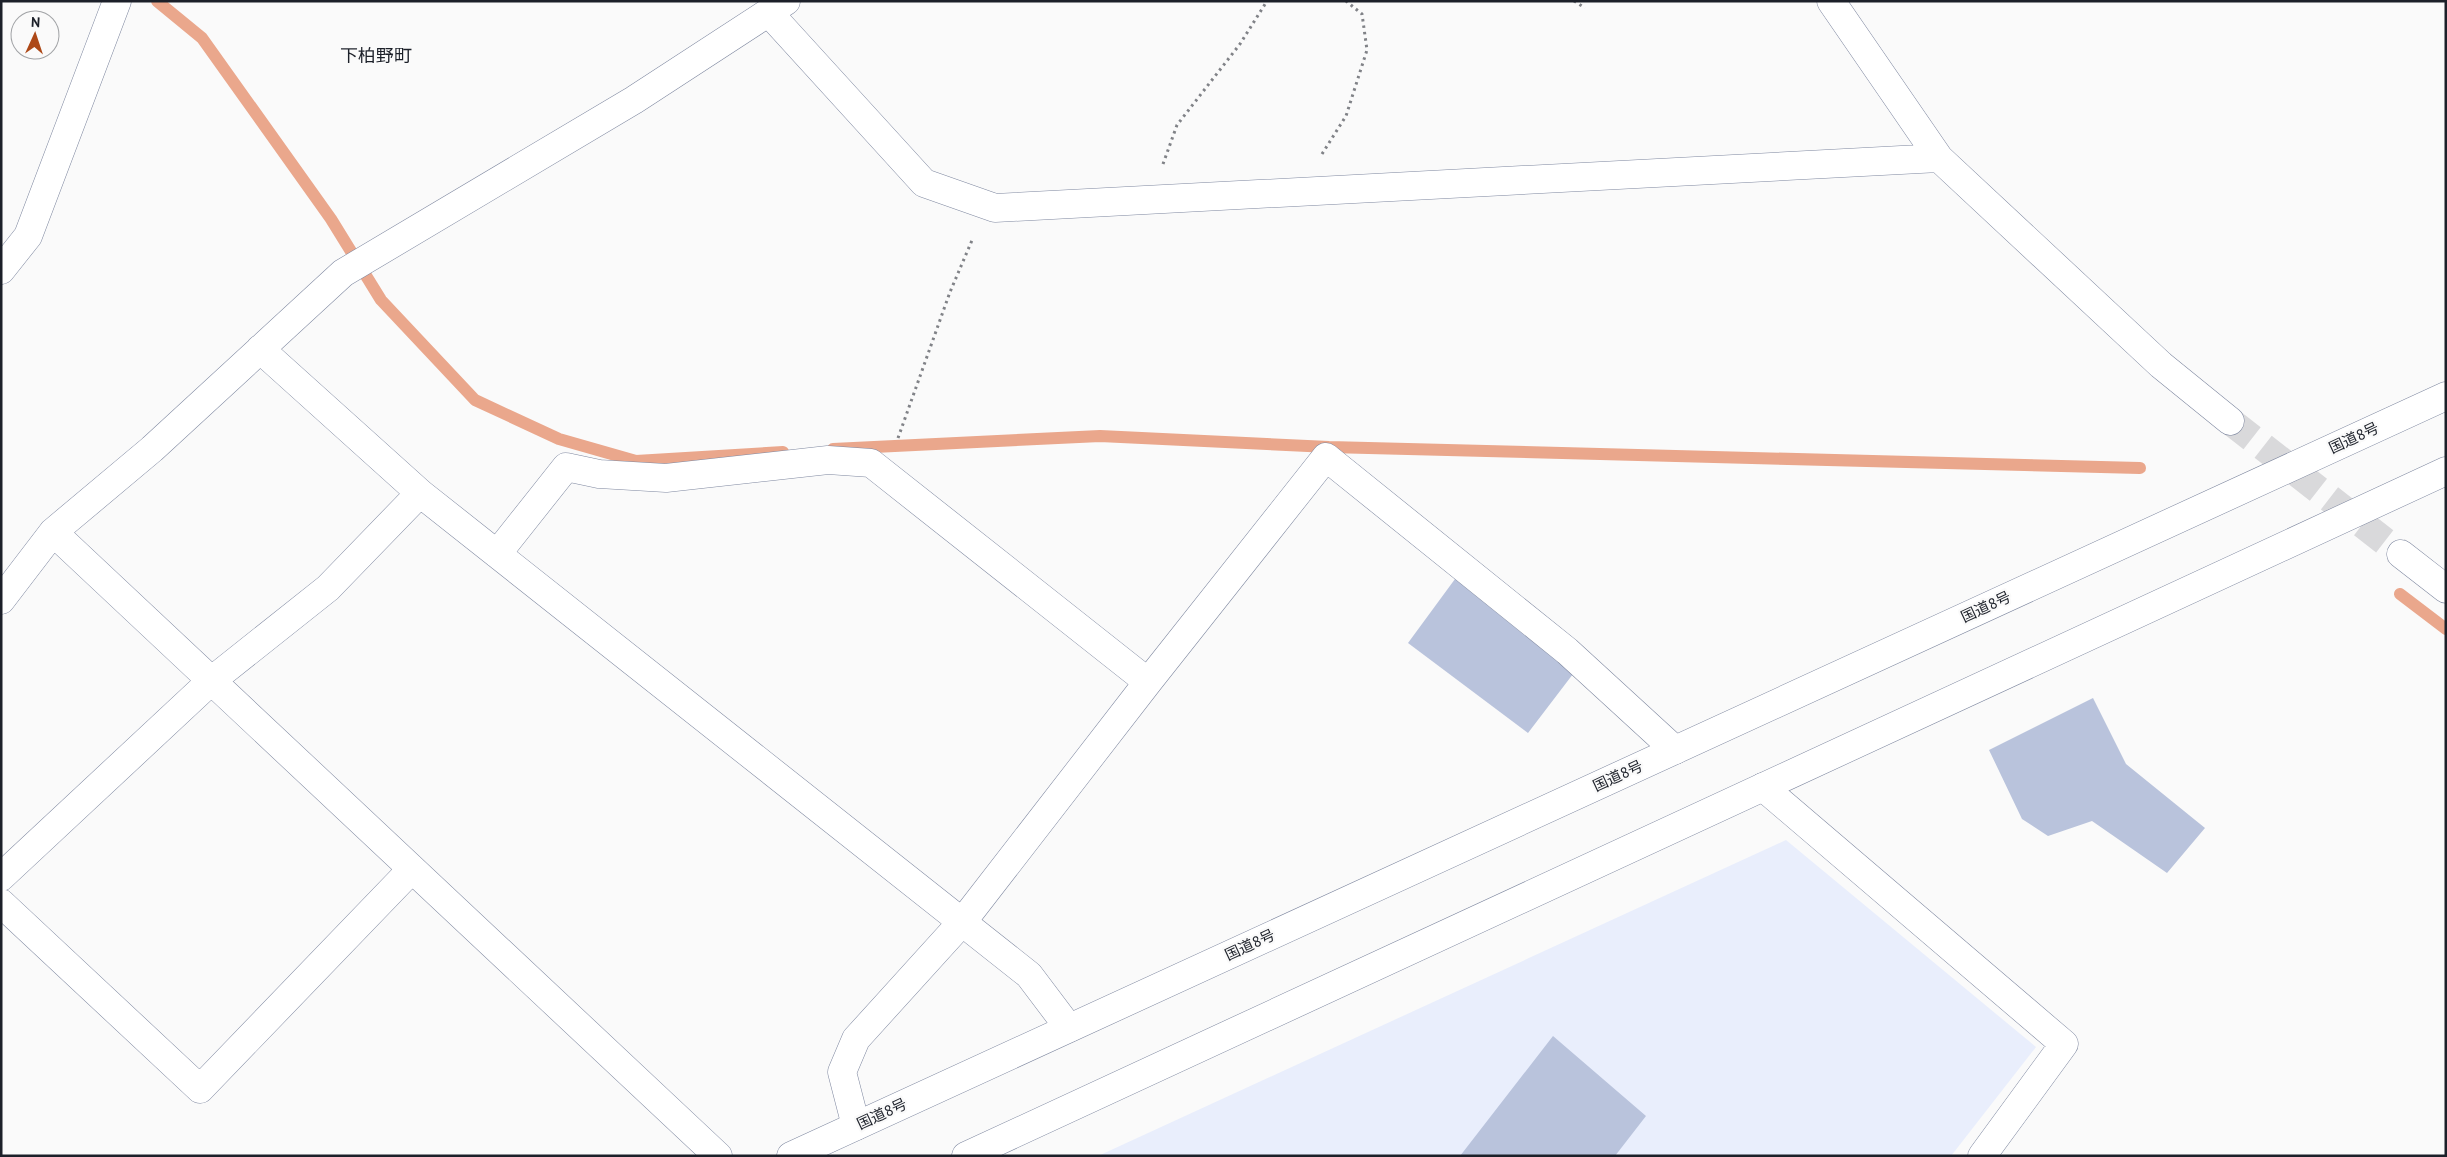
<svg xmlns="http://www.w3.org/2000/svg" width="2447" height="1157" viewBox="0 0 2447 1157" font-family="'PT Sans','Noto Sans JP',sans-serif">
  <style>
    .built { fill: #e9eefc }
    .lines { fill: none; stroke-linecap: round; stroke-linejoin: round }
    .stream { stroke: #eaa78c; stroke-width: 12 }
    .building { fill: #b9c3dc }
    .minor-tunnel { stroke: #d9d9db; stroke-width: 28; stroke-dasharray: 28 14; stroke-linecap: butt }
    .minor-casing { stroke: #7f88a0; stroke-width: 29 }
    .highway-casing { stroke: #7f88a0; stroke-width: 29 }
    .path { stroke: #808287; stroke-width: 3; stroke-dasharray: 2.5 4; stroke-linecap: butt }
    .minor { stroke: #fff; stroke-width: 28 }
    .highway { stroke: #fff; stroke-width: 28 }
    .labels { text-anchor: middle; stroke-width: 4.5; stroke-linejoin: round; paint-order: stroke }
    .street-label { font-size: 15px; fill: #1c2029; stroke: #fafafa }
    .quarter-label { font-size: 18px; fill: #1c2029; stroke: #fafafa }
  </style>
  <rect width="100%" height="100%" fill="#fafafa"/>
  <path class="built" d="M1786,840l250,207 -85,109h-853z"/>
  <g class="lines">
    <path class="stream" d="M157,1l45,37 129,181 50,81 94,100 84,39 77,22 147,-9
      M833,449l267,-13 229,11 811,21
      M2400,594l46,35"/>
  </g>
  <path class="building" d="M1455,579l118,95 -45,59 -120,-90z
    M2093,698l33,66 79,64 -38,45 -75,-52 -44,15 -26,-17 -33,-69z
    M1553,1036l93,80 -31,40h-155z"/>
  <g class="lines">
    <path class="minor-tunnel" d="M2230,421l171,133"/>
    <defs>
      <path id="minor" d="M1831,1l108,157 222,207 69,56
        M769,13l155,170 71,25 944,-50
        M1,270l27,-34 89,-235
        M420,493l609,482 40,53
        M53,532l665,624
        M497,554l69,-87 33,7 67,4 162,-18 43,3 277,219
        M2401,554l45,35
        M1,600l52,-68 99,-83 191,-176 291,-173 152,-99
        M1763,787l301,257 -82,112
        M1,877l210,-196 117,-93 92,-95 -160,-144
        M1,903l199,186 212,-220
        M856,1126l-14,-54 14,-33 107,-118 185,-239 178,-225 241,194 108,99"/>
      <path id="highway" d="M791,1156l1655,-760
        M966,1156l1480,-685"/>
    </defs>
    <use href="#minor" class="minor-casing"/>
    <use href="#highway" class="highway-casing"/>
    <path class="path" d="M1574,1l11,7
      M1322,154l24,-38 21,-66 -5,-36 -16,-13
      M1163,164l14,-39 63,-81 27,-43
      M898,438l52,-146 23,-54"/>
    <use href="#minor" class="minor"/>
    <use href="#highway" class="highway"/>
  </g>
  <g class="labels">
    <g class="street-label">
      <text transform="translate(2354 438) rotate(-25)" y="5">国道8号</text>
      <text transform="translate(1986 607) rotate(-25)" y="5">国道8号</text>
      <text transform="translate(1618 776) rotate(-25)" y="5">国道8号</text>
      <text transform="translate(1250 945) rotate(-25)" y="5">国道8号</text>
      <text transform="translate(882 1114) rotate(-25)" y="5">国道8号</text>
    </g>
    <g class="quarter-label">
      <text x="376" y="62">下柏野町</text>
    </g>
  </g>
  <rect width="2447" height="1157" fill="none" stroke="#1c2029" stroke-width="5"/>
  <g transform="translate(35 35) rotate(3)"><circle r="24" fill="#fafafa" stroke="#a1a3a6"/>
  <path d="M0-4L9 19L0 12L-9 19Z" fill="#ad4817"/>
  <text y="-8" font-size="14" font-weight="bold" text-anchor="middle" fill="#1c2029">N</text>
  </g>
</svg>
